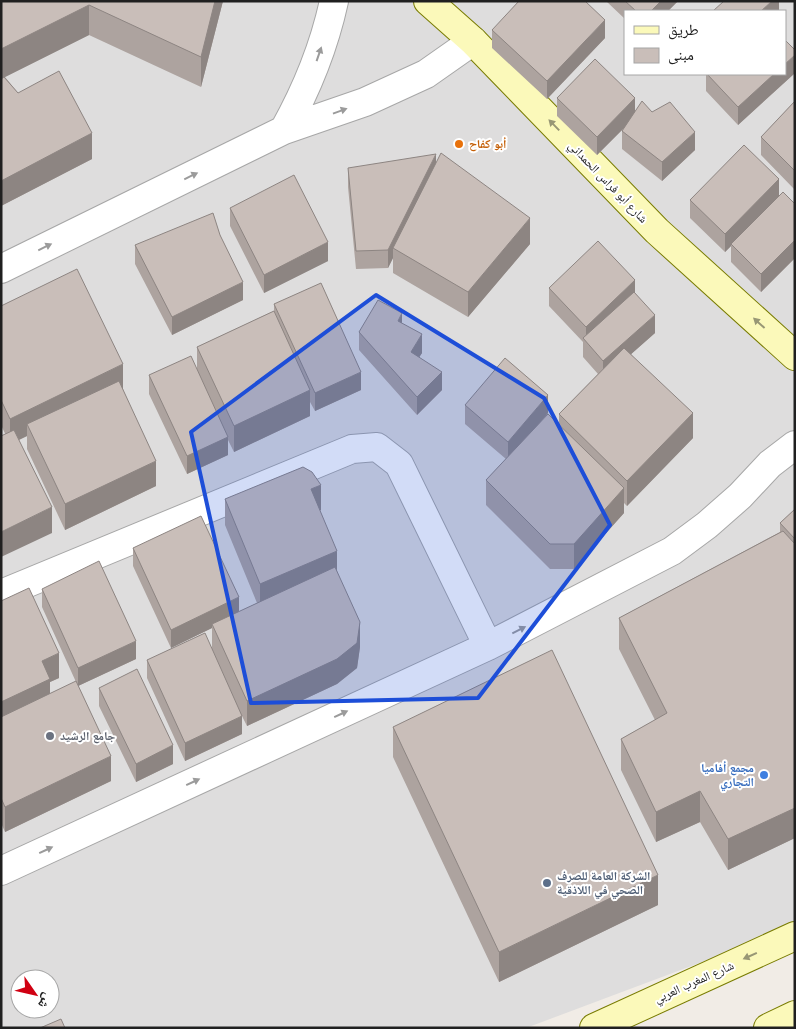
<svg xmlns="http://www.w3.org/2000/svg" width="796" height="1029" viewBox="0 0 796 1029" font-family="Helvetica,'Noto Naskh Arabic',sans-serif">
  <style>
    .residential { fill: #dedddd; fill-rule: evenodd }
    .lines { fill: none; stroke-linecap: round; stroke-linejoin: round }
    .street-casing { stroke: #a7a7a7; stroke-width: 30 }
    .secondary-casing { stroke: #797c02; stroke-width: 30 }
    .street { stroke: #fff; stroke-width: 28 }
    .secondary { stroke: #fbf9ba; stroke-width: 28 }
    .wall { fill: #ada39f }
    .shaded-wall { fill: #8d8582 }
    .building { fill: #c9beb9; stroke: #8d8582 }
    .oneway { fill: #9b9b9b }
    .oneway2 { fill: #989775 }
    .marked { fill: #1d4ed8; fill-opacity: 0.2; stroke: #1d4ed8; stroke-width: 4; stroke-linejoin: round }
    .food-dot { fill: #e8710a; stroke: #fff; stroke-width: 2 }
    .worship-dot { fill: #6b7280; stroke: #fff; stroke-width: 2 }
    .shop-dot { fill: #3f7fe0; stroke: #fff; stroke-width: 2 }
    .service-dot { fill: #5c6f8a; stroke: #fff; stroke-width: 2 }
    .labels { text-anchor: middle; stroke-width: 4; stroke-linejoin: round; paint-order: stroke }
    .food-label { font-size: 12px; font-weight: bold; fill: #c56008; stroke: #fff; text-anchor: start }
    .street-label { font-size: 12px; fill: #202020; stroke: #fff }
    .worship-label { font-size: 12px; font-weight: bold; fill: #5b616d; stroke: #fff; text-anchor: start }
    .shop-label { font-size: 12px; font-weight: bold; fill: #366cbe; stroke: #fff; text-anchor: end }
    .service-label { font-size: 12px; font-weight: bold; fill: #4e5e75; stroke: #fff; text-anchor: start }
  </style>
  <rect width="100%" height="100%" fill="#f1ece6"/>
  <path class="residential" d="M1,1h794v926l-269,101h-525zM625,11h160v63h-160zM20,979h30v30h-30z"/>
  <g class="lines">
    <defs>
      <path id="street" d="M284,130c23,-41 40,-83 50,-129
        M1,269l283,-139 81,-28 61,-28 47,-33
        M1,594l351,-145 25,-2 22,17 89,182
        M1,871l487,-225 184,-95 35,-26 33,-29 30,-32 25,-19"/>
      <path id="secondary" d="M428,1l45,40 184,190 138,125
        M594,1028l201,-92
        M768,1028l27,-13"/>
    </defs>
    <use href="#street" class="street-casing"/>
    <use href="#secondary" class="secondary-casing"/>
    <use href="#street" class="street"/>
    <use href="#secondary" class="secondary"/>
  </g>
  <path class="wall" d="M1,1h222l-22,86 -112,-52 -84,42 13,16 74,66 -91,47z
    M606,1h72l-10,10h-43v8z
    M492,30l113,8 -58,61 -55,-51z
    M795,50v23l-57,52 -32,-34v-17h79z
    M557,98l78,14h17l43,38 -33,31 -40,-32v-18l2,-3 -27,27 -40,-39z
    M795,101v89l-34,-35v-18z
    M436,164l94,80 -62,73 -75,-44v-15l-5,10 -32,1 -8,-82v-19z
    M779,196l16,8v54l-34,34 -30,-30v-16l-6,6 -35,-34v-18z
    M230,208l98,53 -64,32 -34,-67z
    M220,235l23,65 -71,35 -37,-71v-19z
    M549,288l86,5 20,40 -24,21 62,84 -66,68 -3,-3v10l-50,56h-24l-64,-64v-25l20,-21 -41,-35v-19l83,8 -8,10 19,2v-11l39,-40 -15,-17v-15l-34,-36z
    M274,304l87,86 -46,21 -5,-9v14l-76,36 -6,-12v15l-41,19 -38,-80v-19l48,-7v-21l77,-36z
    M1,306l122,83 33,97 -91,44 -38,-81v-13l-8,4 33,93 -51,-108z
    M402,323l20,30 -3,4 23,33 -25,25 -58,-65v-18z
    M225,499l96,11h-1l17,61 23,76 -3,21 -20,16 -90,42 -5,-10v18l-57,27 -38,-83v-18l65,-11v-21l-41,20 -38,-82v-18l106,64 18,-9 -32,-78z
    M795,509v329l-67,32 -28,-48 -44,20 -35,-72v-31l34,-19 -36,-71v-31l161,-86v-9z
    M42,589l94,70 -58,27 33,95 -106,51 -4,-9v-222l58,77 -9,4v12l26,-12 -34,-75z
    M99,688l74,76 -37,18 -37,-76z
    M393,727l265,178 -159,77 -106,-225z"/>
  <path class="shaded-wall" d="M215,1h8l-22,86v-30z
    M661,1h17l-10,10h-17z
    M772,1h7v10h-18z
    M89,5v30l-88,44v-30z
    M605,20v18l-58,61v-18z
    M795,55v18l-57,52v-18l36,-33h11v-10z
    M635,98v19l-38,38v-18z
    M695,132v18l-33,31v-19z
    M92,133v26l-91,47v-25z
    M436,154v18l-43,76v10l-5,10v-18z
    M779,179v18l-48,47v2l-6,6v-18z
    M530,218v26l-62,73v-25z
    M795,240v18l-34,34v-18z
    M328,242v19l-64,32v-18z
    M635,280v18l-49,43v-14z
    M243,282v18l-71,35v-18z
    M402,313v19l-4,-11z
    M655,315v18l-52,46v-18z
    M422,334v19l-11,17v-18z
    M123,364v26l-96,34v12l-17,8v-25z
    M361,372v18l-46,21v-18z
    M442,372v18l-25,25v-18z
    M310,390v26l-76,36v-26z
    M548,395v18l-40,48v-19z
    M693,413v25l-66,68v-25z
    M228,437v18l-41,19v-18z
    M156,461v25l-91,44v-26z
    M321,485v25l-10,4v-25z
    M624,488v25l-50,56v-25z
    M52,507v26l-51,24v-25z
    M337,551v25l-77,33v-25z
    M239,597v19l-27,8v4l-41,20v-18z
    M360,622v25l-3,21 -20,16 -90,42v-25z
    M136,641v18l-58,27v-18z
    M59,653v25l-9,4v22l-49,24v-26l41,-41z
    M242,716v18l-57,27v-18z
    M173,745v19l-37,18v-18z
    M111,756v25l-106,51v-25z
    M700,791v31l-44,20v-30z
    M795,808v30l-67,32v-31z
    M658,875v30l-159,77v-30z"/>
  <path class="building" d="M1,1h214l-14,56 -112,-52 -88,44z
    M519,1h66l20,19 -58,61 -55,-51z
    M625,1h36l-10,10h-15z
    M724,1h48l-11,10h-48z
    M785,40l10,10v5l-10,9z
    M595,59l40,39 -38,39 -40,-39z
    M59,71l33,62 -91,48v-102l3,-2 14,16z
    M707,74h67l-36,33z
    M642,101l10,11 18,-10 25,30 -33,30 -40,-31z
    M795,101v70l-34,-34z
    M744,145l35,34 -54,55 -35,-34z
    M441,153l89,65 -62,74 -75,-44z
    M436,154l-48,96 -32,1 -8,-83z
    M294,175l34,67 -64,33 -34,-67z
    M783,192l12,12v36l-34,34 -30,-30z
    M213,213l7,22 23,47 -71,35 -37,-72z
    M598,241l37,39 -49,47 -37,-39z
    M77,269l46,95 -113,55 -9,-19v-94z
    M321,283l40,89 -46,21 -41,-89z
    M634,292l21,23 -52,46 -20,-23z
    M378,300l24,13 -4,8 24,13 -11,18 31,20 -25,25 -58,-65z
    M274,311l36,79 -76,36 -37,-79z
    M624,348l69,65 -66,68 -68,-67z
    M191,356l37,81 -41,19 -38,-81z
    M505,358l43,37 -40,47 -43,-37z
    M119,381l37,80 -91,43 -38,-80z
    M548,414l76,74 -50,56h-24l-64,-64z
    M14,430l38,77 -51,25v-96z
    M303,467l9,5 9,13 -10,4 26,62 -77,33 -35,-85z
    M795,509v30l-15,-16z
    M201,516l38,81 -68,33 -38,-82z
    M783,531l12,13v264l-67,31 -28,-48 -44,21 -35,-73 46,-26 -48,-95z
    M99,561l37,80 -58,27 -36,-79z
    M335,567l25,55 -3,21 -20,16 -90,42 -35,-77z
    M29,588l30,65 -17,8 8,18 -49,23v-101z
    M205,633l37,83 -57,27 -38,-83z
    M552,650l106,225 -159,77 -106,-225z
    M137,669l36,76 -37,19 -37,-76z
    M76,681l35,75 -106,51 -4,-9v-81z
    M61,1019l4,9h-25z"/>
  <defs><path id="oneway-solid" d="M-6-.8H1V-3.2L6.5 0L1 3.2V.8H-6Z" transform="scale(1.25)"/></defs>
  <g class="oneway">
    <use href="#oneway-solid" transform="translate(319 54) rotate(-71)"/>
    <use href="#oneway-solid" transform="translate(340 111) rotate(-20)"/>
    <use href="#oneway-solid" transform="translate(191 176) rotate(-26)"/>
    <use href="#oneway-solid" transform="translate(45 247) rotate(-26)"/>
    <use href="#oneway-solid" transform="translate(519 630) rotate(-27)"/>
    <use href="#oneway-solid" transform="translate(341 714) rotate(-25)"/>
    <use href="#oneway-solid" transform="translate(193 782) rotate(-25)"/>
    <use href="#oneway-solid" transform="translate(46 850) rotate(-25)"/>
  </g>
  <g class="oneway2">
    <use href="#oneway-solid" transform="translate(554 125) rotate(-134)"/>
    <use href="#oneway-solid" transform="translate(759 323) rotate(-138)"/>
    <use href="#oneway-solid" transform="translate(750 956) rotate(156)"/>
  </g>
  <path class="marked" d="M376,295l168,103 66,127 -132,173 -227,5 -60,-271z"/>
  <circle class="food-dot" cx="459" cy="144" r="5"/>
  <circle class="worship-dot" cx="50" cy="736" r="5"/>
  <circle class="shop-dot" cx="764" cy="775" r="5"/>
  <circle class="service-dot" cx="547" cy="883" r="5"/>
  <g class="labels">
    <g class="food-label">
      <text x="469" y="148">أبو كفاح</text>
    </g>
    <g class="street-label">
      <text transform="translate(608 182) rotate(46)" y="4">شارع أبو فراس الحمداني</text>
      <text transform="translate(694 982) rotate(-24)" y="4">شارع المغرب العربي</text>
    </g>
    <g class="worship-label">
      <text x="60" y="740">جامع الرشيد</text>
    </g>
    <g class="shop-label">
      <text x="754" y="772">مجمع أفاميا<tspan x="754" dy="14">التجاري</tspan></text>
    </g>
    <g class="service-label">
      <text x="557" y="880">الشركة العامة للصرف<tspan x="557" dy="14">الصحي في اللاذقية</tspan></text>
    </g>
  </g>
  <rect width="796" height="1029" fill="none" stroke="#202020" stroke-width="5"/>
  <rect x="624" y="10" width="162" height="65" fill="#ffffff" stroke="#a6a6a6"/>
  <rect x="634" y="26" width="25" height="8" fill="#fbf9ba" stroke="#a6a6a6"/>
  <text x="668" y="35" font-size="15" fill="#202020">طريق</text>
  <rect x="634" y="48" width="25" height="15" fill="#c9beb9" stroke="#a6a6a6"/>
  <text x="668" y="60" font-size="15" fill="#202020">مبنى</text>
  <g transform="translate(35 994) rotate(124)"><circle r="24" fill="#ffffff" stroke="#a6a6a6"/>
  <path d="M0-4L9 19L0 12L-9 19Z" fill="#d00012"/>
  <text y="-8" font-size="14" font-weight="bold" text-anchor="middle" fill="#202020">ش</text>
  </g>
</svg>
